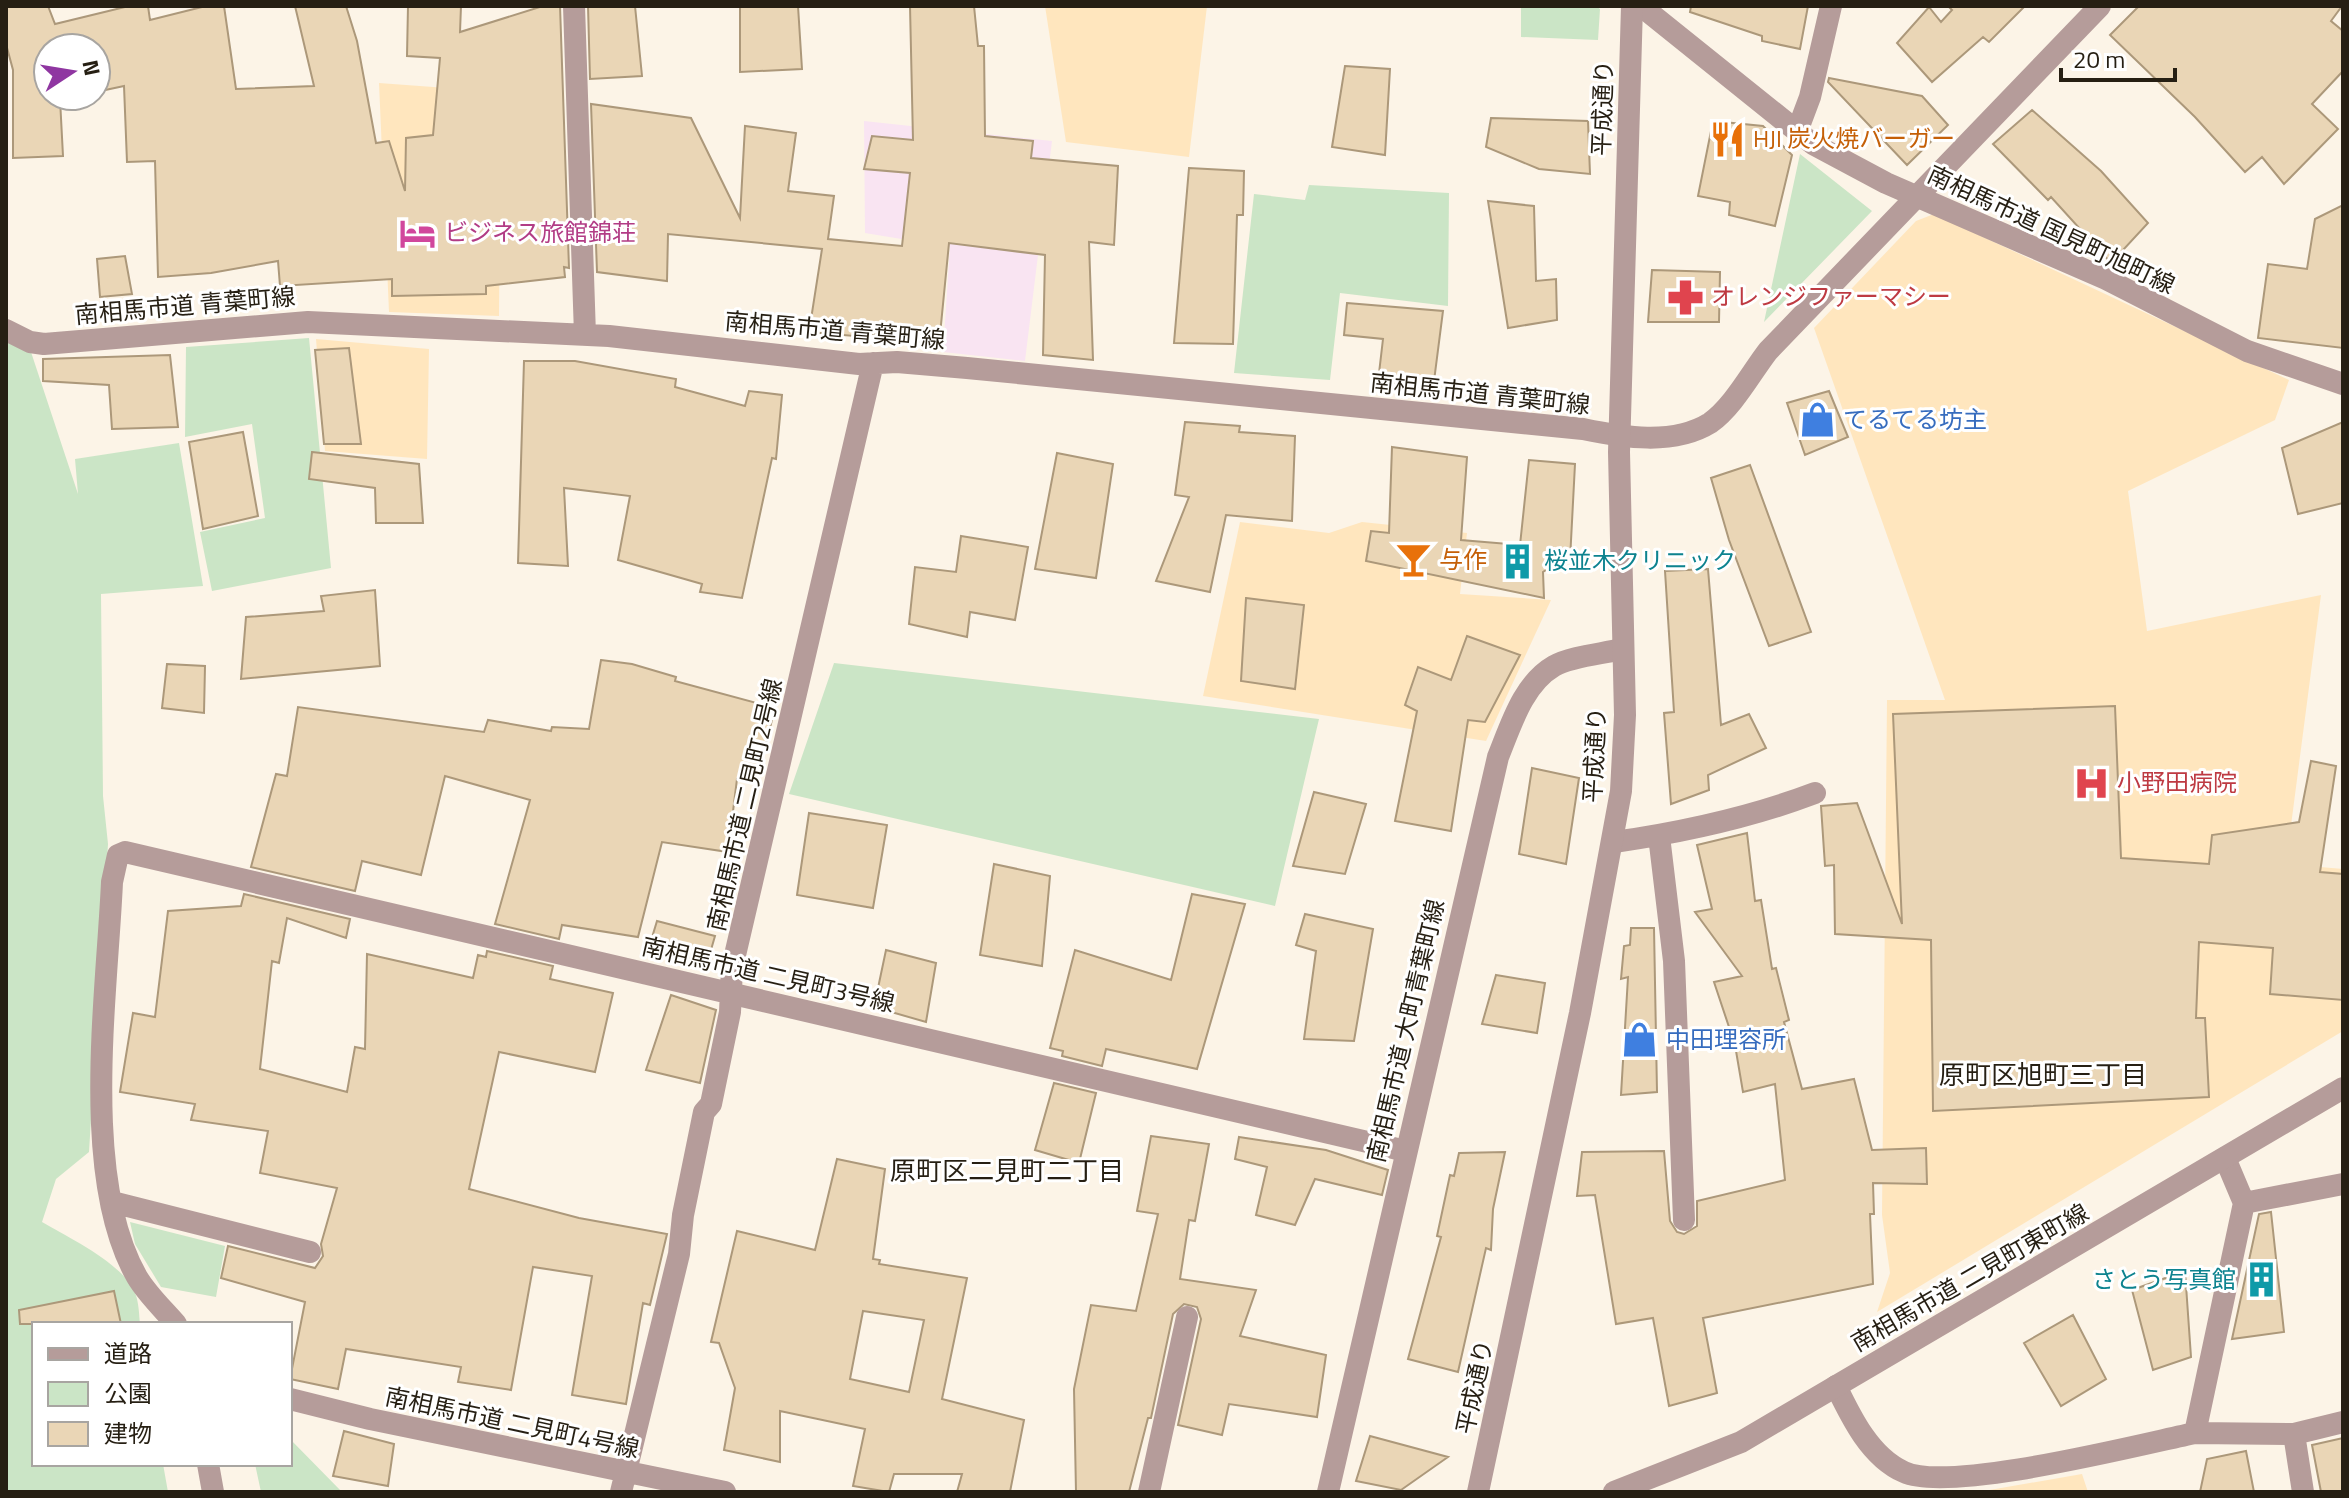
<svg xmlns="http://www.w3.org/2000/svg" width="2349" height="1498" viewBox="0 0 2349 1498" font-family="'Titillium Web','Noto Sans JP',sans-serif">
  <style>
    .built { fill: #ffe6be }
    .industrial { fill: #f9e4f2 }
    .green { fill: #cbe5c6 }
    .building { fill: #ead6b6; stroke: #ac987a; stroke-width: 2; fill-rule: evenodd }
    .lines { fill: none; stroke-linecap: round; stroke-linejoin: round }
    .minor { stroke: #b59c9a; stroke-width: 22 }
    .tertiary { stroke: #b59c9a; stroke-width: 22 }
    .labels { text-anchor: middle; stroke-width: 6; stroke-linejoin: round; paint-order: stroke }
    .street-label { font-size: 24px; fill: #261f13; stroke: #fff }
    .food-label { font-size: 24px; fill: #c56008; stroke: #fff; text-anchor: start }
    .hotel-label { font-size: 24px; fill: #b23c85; stroke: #fff; text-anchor: start }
    .health-label { font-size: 24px; fill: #be3a42; stroke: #fff; text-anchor: start }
    .shop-label { font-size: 24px; fill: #366cbe; stroke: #fff; text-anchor: start }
    .culture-label { font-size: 24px; fill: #0d838f; stroke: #fff; text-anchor: start }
    .neighbourhood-label { font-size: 26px; fill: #261f13; stroke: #fff }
  </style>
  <rect width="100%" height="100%" fill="#fcf4e7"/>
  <path class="built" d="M1045,6h162l-18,151 -123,-15z
    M379,83l122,9 -2,224 -110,-4z
    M1934,214l355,166 -14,40 -147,71 19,140 174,-36 -35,269 57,5v162l-466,281 13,-39 -8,-58 5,-515h58l-131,-372 102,-107z
    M316,339l113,10 -2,110 -102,-8z
    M1240,522l89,11 33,-11 105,11 -7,61 91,6 -65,141 -283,-45z
    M2082,1474l6,18h-110z"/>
  <path class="industrial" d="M864,121l188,20 -27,220 -82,-9 7,-105 -85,-14z"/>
  <path class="green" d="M1521,6h75l4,3 -2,31 -77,-3z
    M1800,154l72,57 -108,111z
    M1309,185l140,8 -1,113 -108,-13 -10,87 -96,-7 20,-179 51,6z
    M6,336l25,16 47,142 -3,-35 104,-16 24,143 -102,8 2,202 5,48 -19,308 -33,27 -14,43c27,16 81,41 93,71 4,9 4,22 5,31h-106v140h129l5,28h-162z
    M309,338l22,230 -119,23 -12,-59 65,-14 -13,-94 -67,13 1,-90z
    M834,663l485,56 -44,187 -486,-112z
    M130,1222l95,24 -9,51 -55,-10 -26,-43z
    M290,1439l52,53h-81l-6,-28h35z"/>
  <path class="building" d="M6,6h42l7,18 74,-18h19l2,14 56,-14h18l12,83 78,-3 -19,-80h51l11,35 19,102 13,-2 16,50 1,-53 27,-3 7,-77 -33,-2 1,-50h53l-1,26 83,-26h17l9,262 -5,-1 1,10 -79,9v8l-94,2v-17l-112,7 -2,-25 -67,12 -53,4 -3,-116 -28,1 -3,-76 -28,6v-44h-48v48h28l-16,3 3,57 -50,2v-88l-7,-26z
    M588,6h47l7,70 -52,3z
    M740,6h58l4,63 -62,3z
    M910,6h64l4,40h6l1,90 48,5 -2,17 87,8 -4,79 -25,-3 4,118 -50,-5 2,-100 -96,-12 -10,102 -85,-14v5l-45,-4 13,-83 -154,-15 -1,47 -70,-9 -6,-168 100,14 49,100 5,-92 51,7 -8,58 46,5 -6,43 74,7 8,-73 -46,-4 8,-33 41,4z
    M1691,6h117l-8,43 -38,-8v-5l-72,-24z
    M1948,6h77l-36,36 -6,-5 -51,45 -35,-39 32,-36 12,15 11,-12z
    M2139,6h203l-11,15 12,10v40l-31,33 26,25 -54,55 -22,-27 -17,15 -50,-55 -85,-82z
    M1345,66l45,3 -5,86 -53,-8z
    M1829,78l93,18 26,29 -41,40 -79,-83z
    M2032,110l69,61 47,52 -37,40 -60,-66 -3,3 -55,-56z
    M1491,118l97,3 2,53 -51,-5 -53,-22z
    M1713,121l50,5 29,29 -17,71 -46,-11 1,-13 -32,-6z
    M1189,168l55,3 -1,44h-6l-4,129 -59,-1z
    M1488,201l46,5 2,75 20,-2 1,41 -49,8z
    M2343,205v143l-85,-10 10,-74 39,5 8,-50z
    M125,256l7,38 -32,3 -3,-38z
    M1652,270l68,2 -1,50h-71z
    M1347,303l96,8 -10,78 -55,-7 5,-43 -39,-4z
    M349,348l12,96h-37l-9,-94z
    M170,355l8,72 -66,2 -3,-44 -66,-4v-22z
    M524,361h51l101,18 -1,8 70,19 4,-15 33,4 -6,64 -4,-1 -30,140 -42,-6 2,-8 -84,-24 12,-64 -66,-8 4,78 -50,-3z
    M1829,391l19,46 -43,18 -18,-52z
    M1185,422l55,4 -1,6 56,4 -3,85 -66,-6 -16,77 -54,-11 33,-84 -14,-2z
    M2343,422v81l-45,11 -16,-66z
    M243,432l15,84 -55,13 -14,-87z
    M1392,447l75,10 -6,83 59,5 9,-85 46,4 -5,96h-9l-18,12 1,26 -178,-37 5,-30 18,2z
    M312,452l107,12 4,59h-47l-1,-35 -66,-9z
    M1057,453l56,11 -17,114 -61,-9z
    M1750,465l61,167 -42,14 -40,-106 -18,-62z
    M961,536l67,11 -13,73 -45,-8 -3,25 -58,-13 6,-57 41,5z
    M1708,569l13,156 28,-11 17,34 -58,27 1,15 -38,14 -7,-91 10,-1 -9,-141z
    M375,590l5,76 -139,13 5,-62 78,-6 -3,-15z
    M1246,598l58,7 -9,84 -54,-8z
    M1467,636l53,19 -35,67 -17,-2 -17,111 -56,-10 22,-110 -12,-6 13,-38 33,13z
    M601,660l31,4 44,13 -1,4 100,27 -19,75 -19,-4 -9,73 -66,-10 -24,95 -76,-12 -3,14 -64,-15 35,-124 -85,-24 -24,99 -59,-14 -7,30 -104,-24 25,-93 11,2 11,-69 186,25 4,-12 63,11 1,-4 37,2z
    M167,664l38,2 -1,47 -42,-5z
    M2115,706l6,152 88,6 3,-29 87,-13 12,-61 25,5 -16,106 23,2v126l-73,-6 3,-46 -74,-6 -3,76h9l4,79 -276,14 -2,-171 -96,-6 -1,-69 -9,1 -4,-60 36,-3 45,121 -9,-210z
    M1532,768l47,10 -13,86 -47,-10z
    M1314,792l52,12 -21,70 -52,-8z
    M809,813l78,12 -14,83 -76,-13z
    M1747,833l8,68 6,-1 11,69 4,-1 13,52 -5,2 18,67 52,-10 18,71 54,-2 1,36 -54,-1 1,31h-4l3,70 -170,34 14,75 -48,13 -16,-88 -37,6 -21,-129 -18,1 5,-44 82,-1 6,70 7,11 7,2 13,-8v-25l88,-21 -10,-96 -32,8 -8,-47 -21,-63 28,-6 -47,-64 17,-3 -15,-64z
    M994,864l56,12 -8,90 -62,-11z
    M244,894l106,25 -4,19 -59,-20 -8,45 -7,-2 -12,108 87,23 8,-45 10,2 2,-95 106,24 5,-23 8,2 1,-6 66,15 -3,13 63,14 -18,79 -96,-20 -30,137 110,29 88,16 -17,71 -7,-2 -17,101 -54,-9 20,-119 -59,-9 -22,123 -53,-8 3,-15 -115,-18 -8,40 -48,-10 15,-77 -84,-24 7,-32 87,22 8,-12 -2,-12 16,-56 -77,-15 8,-42 -77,-11 4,-16 -75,-12 13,-79 22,4 13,-106 73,-5z
    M1192,894l53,10 -48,165 -91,-20 -4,17 -40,-10 1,-5 -13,-3 25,-98 96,30z
    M1305,914l68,15 -19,112 -50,-2 12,-88 -20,-6z
    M657,921l58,15 -9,31 -59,-13z
    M1631,928h23l3,164 -36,3 7,-118 -7,2 3,-33 6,-1z
    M886,950l50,13 -10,59 -52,-15z
    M1496,975l49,8 -8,50 -55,-9z
    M671,995l45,15 -16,73 -54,-13z
    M1054,1083l42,10 -17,70 -44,-13z
    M1151,1136l58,8 -14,77 -6,-1 -9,59 76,11 -16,46 86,19 -9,62 -88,-13 -7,31 -44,-10 23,-106 -4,-12 -13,-3 -11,10 -22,104h-3l-19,74h-53l-2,-103 17,-84 45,6 22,-97 -21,-3z
    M1239,1137l87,13 62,20 -6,25 -67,-16 -20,46 -39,-10 11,-48 -32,-8z
    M1505,1152l-12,57 -2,41 -5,-2 -28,124 -50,-13 33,-122 -4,-1 13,-61 4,1 5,-23z
    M837,1159l48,10 -12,90 7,1 -1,4 88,14 -25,121 82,21 -14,72h-53l5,-18h-68l-5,18 -36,-6 12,-57 -85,-18v51l-56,-12 11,-62 -16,-45 -8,-1 26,-111 78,19zM863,1311l61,9 -15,72 -59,-13z
    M2271,1212l13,120 -52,7 27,-125z
    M2185,1271l6,86 -38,13 -21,-80z
    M114,1291l7,33h-101l-1,-14z
    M2073,1315l33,64 -45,27 -37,-63z
    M344,1431l50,13 -6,42 -55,-10z
    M1370,1436l78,21 -47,33 -45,-9z
    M2343,1438v54h-22l-9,-47z
    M2246,1451l8,41h-54l7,-33z"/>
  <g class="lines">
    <path class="minor" d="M574,6l11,329
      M1641,6l172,138 73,39 220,96 141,72 96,33
      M1798,129l12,-32 21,-91
      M6,330l24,12 14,2 264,-22 301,14 250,28 38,-2 70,6 616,61c39,8 90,17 127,-6 23,-16 41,-50 58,-72l332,-345
      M1659,836l15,125 10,259
      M1614,842c70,-10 135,-24 201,-49
      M2225,1158l19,45
      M112,1202l198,50
      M176,1324c-13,-15 -29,-30 -39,-47 -57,-99 -30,-282 -25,-395l6,-27 7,-3 1281,299
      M1836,1386c15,31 34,71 68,86 45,21 234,-27 291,-39l49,-230 99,-19
      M290,1399l80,20 355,73
      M2195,1433l99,1
      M621,1492l58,-238 4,-39 21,-103 7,-8 19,-92 2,-44 141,-605
      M1149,1492l38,-175
      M1328,1492l170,-735c13,-32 25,-73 56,-91 18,-10 48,-12 68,-17
      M2303,1492l-9,-58 49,-12"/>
    <path class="tertiary" d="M208,1464l5,28
      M1478,1492l102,-479 41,-222 4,-76 -6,-263 13,-446
      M1614,1492l127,-50 602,-354"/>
  </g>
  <defs>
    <symbol id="restaurant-bare" viewBox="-9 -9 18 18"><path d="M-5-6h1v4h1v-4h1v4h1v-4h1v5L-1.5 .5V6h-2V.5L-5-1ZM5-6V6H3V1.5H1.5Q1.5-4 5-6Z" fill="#e8710a" stroke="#fff" stroke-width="2.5" paint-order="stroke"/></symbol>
    <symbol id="hotel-bare" viewBox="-9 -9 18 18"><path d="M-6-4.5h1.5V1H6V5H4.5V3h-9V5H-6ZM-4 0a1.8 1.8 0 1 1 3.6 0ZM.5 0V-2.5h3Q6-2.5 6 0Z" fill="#d1479c" stroke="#fff" stroke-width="2.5" paint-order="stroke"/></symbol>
    <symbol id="pharmacy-bare" viewBox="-9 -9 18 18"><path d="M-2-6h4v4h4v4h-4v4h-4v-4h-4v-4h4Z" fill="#e0444e" stroke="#fff" stroke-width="2.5" paint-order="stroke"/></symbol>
    <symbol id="shop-bare" viewBox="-9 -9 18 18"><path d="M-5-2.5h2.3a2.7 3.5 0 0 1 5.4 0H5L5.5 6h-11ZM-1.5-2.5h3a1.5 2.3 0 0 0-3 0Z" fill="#3f7fe0" stroke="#fff" stroke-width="2.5" paint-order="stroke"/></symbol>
    <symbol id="bar-bare" viewBox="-9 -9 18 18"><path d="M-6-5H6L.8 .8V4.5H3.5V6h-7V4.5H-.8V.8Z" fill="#e8710a" stroke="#fff" stroke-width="2.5" paint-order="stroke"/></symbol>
    <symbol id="building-bare" viewBox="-9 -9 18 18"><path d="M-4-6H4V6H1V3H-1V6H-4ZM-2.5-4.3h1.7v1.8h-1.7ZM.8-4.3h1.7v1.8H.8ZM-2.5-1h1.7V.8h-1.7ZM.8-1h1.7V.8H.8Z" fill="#0f9aa8" stroke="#fff" stroke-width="2.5" paint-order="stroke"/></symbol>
    <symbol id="hospital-bare" viewBox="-9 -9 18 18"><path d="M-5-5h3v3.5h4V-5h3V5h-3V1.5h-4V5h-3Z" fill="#e0444e" stroke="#fff" stroke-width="2.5" paint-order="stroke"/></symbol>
  </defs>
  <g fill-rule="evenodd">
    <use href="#restaurant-bare" x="1702" y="114" width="51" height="51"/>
    <use href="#hotel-bare" x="392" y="208" width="51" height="51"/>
    <use href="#pharmacy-bare" x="1660" y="272" width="51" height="51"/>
    <use href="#shop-bare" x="1792" y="394" width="51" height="51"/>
    <use href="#bar-bare" x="1388" y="534" width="51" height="51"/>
    <use href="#building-bare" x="1492" y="536" width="51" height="51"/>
    <use href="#hospital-bare" x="2066" y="758" width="51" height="51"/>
    <use href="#shop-bare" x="1614" y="1014" width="51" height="51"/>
    <use href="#building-bare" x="2236" y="1254" width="51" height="51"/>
  </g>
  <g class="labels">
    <g class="street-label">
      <text transform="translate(1603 108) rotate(-88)" y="8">平成通り</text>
      <text transform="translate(2051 230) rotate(25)" y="8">南相馬市道 国見町旭町線</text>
      <text transform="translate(185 306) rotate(-5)" y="8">南相馬市道 青葉町線</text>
      <text transform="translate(835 331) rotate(5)" y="8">南相馬市道 青葉町線</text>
      <text transform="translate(1480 394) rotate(6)" y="8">南相馬市道 青葉町線</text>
      <text transform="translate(1595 755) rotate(-87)" y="8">平成通り</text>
      <text transform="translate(745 805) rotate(-77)" y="8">南相馬市道 二見町2号線</text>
      <text transform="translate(768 975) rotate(13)" y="8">南相馬市道 二見町3号線</text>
      <text transform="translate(1406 1031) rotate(-77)" y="8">南相馬市道 大町青葉町線</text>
      <text transform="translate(1970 1278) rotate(-30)" y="8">南相馬市道 二見町東町線</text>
      <text transform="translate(1475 1387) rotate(-78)" y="8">平成通り</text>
      <text transform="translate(512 1423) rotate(12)" y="8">南相馬市道 二見町4号線</text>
    </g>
    <g class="food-label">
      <text x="1753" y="147">HJI 炭火焼バーガー</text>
      <text x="1439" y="568">与作</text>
    </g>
    <g class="hotel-label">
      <text x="444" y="241">ビジネス旅館錦荘</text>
    </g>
    <g class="health-label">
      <text x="1711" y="305">オレンジファーマシー</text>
      <text x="2117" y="791">小野田病院</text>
    </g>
    <g class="shop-label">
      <text x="1843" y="428">てるてる坊主</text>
      <text x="1666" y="1048">中田理容所</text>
    </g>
    <g class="culture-label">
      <text x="1544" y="569">桜並木クリニック</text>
      <text x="2236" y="1288" text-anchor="end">さとう写真館</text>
    </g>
    <g class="neighbourhood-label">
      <text x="2043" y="1084">原町区旭町三丁目</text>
      <text x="1007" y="1180">原町区二見町二丁目</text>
    </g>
  </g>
  <rect width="2349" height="1498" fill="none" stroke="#261f13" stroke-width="16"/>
  <rect x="32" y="1322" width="260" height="144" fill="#ffffff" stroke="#a8a5a1" stroke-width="2"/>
  <rect x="48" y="1348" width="40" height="12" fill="#b59c9a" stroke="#a8a5a1" stroke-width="2"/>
  <text x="104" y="1362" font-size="24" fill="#261f13">道路</text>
  <rect x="48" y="1382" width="40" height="24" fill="#cbe5c6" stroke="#a8a5a1" stroke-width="2"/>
  <text x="104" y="1402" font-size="24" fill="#261f13">公園</text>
  <rect x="48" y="1422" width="40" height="24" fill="#ead6b6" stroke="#a8a5a1" stroke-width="2"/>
  <text x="104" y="1442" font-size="24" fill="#261f13">建物</text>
  <g transform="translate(72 72) rotate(78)"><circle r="38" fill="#ffffff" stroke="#a8a5a1" stroke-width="2"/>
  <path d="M0-6L14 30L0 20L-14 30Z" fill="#8f36a1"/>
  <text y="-12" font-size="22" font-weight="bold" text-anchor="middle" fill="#261f13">N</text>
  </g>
  <path d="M2061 68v12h114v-12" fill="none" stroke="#261f13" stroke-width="4"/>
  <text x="2073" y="68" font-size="24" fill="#261f13" stroke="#ffffff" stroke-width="6" paint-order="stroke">20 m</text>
</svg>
